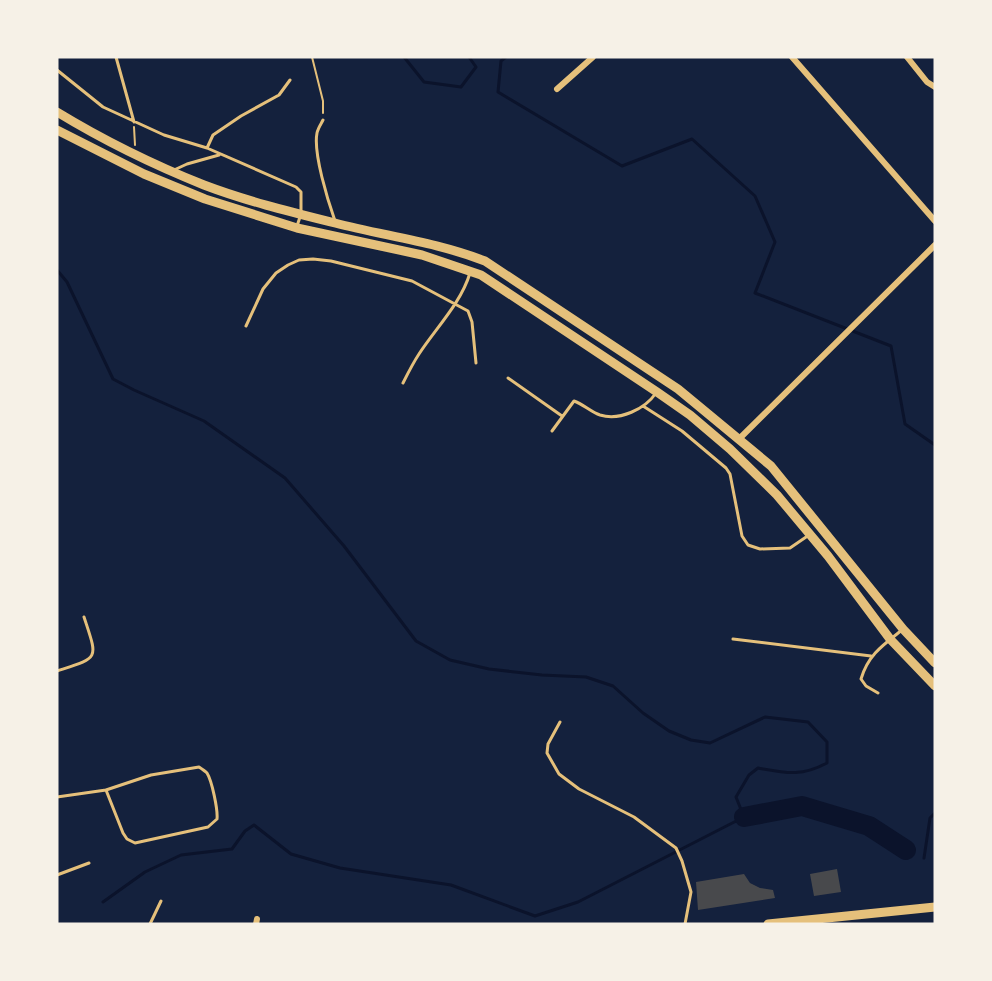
<svg xmlns="http://www.w3.org/2000/svg" width="992" height="981" viewBox="0 0 992 981" font-family="Ubuntu,sans-serif">
  <style>
    .lines { fill: none; stroke-linecap: round; stroke-linejoin: round }
    .stream { stroke: #0b132b; stroke-width: 3 }
    .river { stroke: #0b132b; stroke-width: 20 }
    .building { fill: #48494c }
    .path { stroke: #e5c07b; stroke-width: 2 }
    .service { stroke: #e5c07b; stroke-width: 3 }
    .minor { stroke: #e5c07b; stroke-width: 6 }
    .secondary { stroke: #e5c07b; stroke-width: 9 }
  </style>
  <rect width="100%" height="100%" fill="#14213d"/>
  <g class="lines">
    <path class="stream" d="M404,57l20,25 37,5 15,-20 -7,-10
      M506,57l-5,4 -3,31 124,74 70,-27 63,57 20,46 -20,51 136,53 14,78 30,21
      M57,270l10,12 46,97 21,11 70,31 81,57 59,68 72,95 34,19 39,9 53,6 44,2 27,9 30,27 26,18 22,9 19,3 55,-26 43,5 19,20v21c-26,14 -41,10 -69,5l-9,7 -13,22 8,20 -166,85 -43,14 -84,-31 -111,-17 -49,-14 -37,-29 -9,6 -13,18 -51,6 -36,17 -42,30
      M924,858l6,-40 5,-5"/>
    <path class="river" d="M744,817l58,-11 67,20 37,24"/>
  </g>
  <path class="building" d="M837,869l4,23 -27,4 -4,-22z
    M744,874l6,9 10,5 13,2 2,8 -77,12 -2,-28z"/>
  <g class="lines">
    <path class="path" d="M312,57l11,44v12
      M134,127l1,18"/>
    <path class="service" d="M116,57l18,65
      M57,70l46,37 61,28 43,13 89,39 5,5v22l-4,12
      M323,120c-2,4 -5,8 -6,13 -4,20 11,68 18,88
      M207,148l6,-13 28,-19 38,-21 11,-15
      M174,170l13,-6 32,-9
      M246,326l17,-37 13,-16 12,-8 11,-5 14,-1 18,2 81,20 56,30 4,11 4,41
      M508,378l54,38
      M403,383c5,-10 10,-20 16,-29 17,-26 42,-51 51,-81
      M643,406l39,25 44,37 4,6 12,62 6,9 12,4 30,-1 19,-13
      M552,431l22,-30c9,3 17,11 26,14 20,6 45,-6 56,-22
      M733,639l138,17
      M57,671c43,-14 41,-11 27,-54
      M878,693l-12,-7 -5,-7c7,-24 22,-34 41,-49
      M560,722l-12,22 -1,9 12,21 20,15 55,28 42,31 6,13 9,31 -6,32
      M57,797l49,-7 45,-15 48,-8c3,2 6,4 8,6 5,8 11,37 10,46l-9,8 -73,16 -8,-4 -4,-6 -17,-43
      M57,875l32,-12
      M150,924l11,-23"/>
    <path class="minor" d="M792,57l143,164
      M907,57l20,25 8,5
      M557,89l36,-32
      M739,439l196,-194
      M256,924l1,-5"/>
    <path class="secondary" d="M57,112c46,28 97,53 147,73 42,16 87,27 131,38 50,13 101,19 150,38l193,128 93,77 132,163 32,34
      M57,130l87,44 61,25 92,29 125,27 59,20 176,117 33,23 40,34 47,46 51,61 62,83 45,47
      M768,924l167,-17"/>
  </g>
  <rect width="992" height="981" fill="none" stroke="#f6f1e7" stroke-width="117"/>
</svg>
